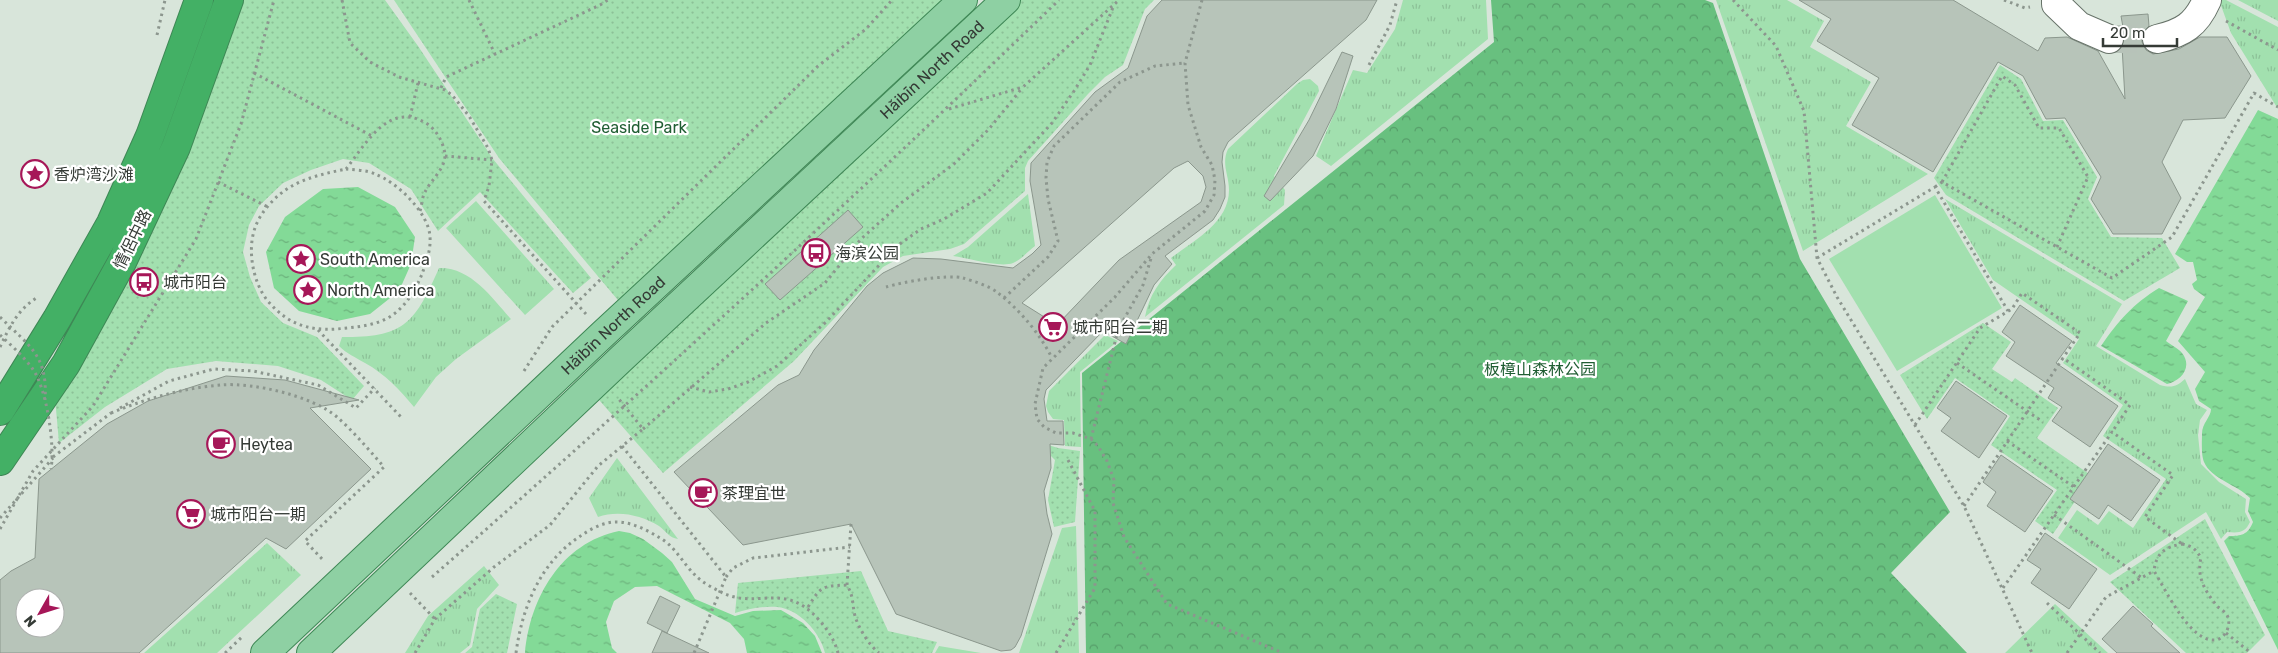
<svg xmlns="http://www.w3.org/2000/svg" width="2278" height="653" viewBox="0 0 2278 653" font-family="Rubik,'Noto Sans SC',sans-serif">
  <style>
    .grass { fill: url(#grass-tufts) }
    .forest { fill: url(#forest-crowns) }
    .park { fill: url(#park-dots) }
    .pitch { fill: #a2e0af }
    .water { fill: url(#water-ripples) }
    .building { fill: #b7c4b9; stroke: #8b978d; fill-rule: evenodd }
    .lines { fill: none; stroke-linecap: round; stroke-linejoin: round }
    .minor-tunnel { stroke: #b7c3b9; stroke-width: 28; stroke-dasharray: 28 14; stroke-linecap: butt }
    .minor-casing { stroke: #677369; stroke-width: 30 }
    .major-casing { stroke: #3e8755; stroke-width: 30 }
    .highway-casing { stroke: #3e8755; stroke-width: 30 }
    .path { stroke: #8c968e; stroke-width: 3; stroke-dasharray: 2.5 4; stroke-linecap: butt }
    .minor { stroke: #fff; stroke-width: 28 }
    .major { stroke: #8ed0a3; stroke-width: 28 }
    .highway { stroke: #43b065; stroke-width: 28 }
    .path-bridge { stroke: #8c968e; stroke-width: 3; stroke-dasharray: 2.5 4; stroke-linecap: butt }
    .labels { text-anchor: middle; stroke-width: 4.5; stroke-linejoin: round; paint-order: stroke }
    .street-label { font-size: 16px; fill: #353b36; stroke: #fff }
    .park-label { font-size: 16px; fill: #205e33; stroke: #fff }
    .poi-label { font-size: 16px; fill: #353b36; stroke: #fff; text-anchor: start }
  </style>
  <defs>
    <pattern id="grass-tufts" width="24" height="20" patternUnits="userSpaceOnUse" patternTransform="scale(1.25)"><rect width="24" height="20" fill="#a2e0af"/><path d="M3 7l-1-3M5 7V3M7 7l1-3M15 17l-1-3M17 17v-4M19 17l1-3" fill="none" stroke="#8cc197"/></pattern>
    <pattern id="forest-crowns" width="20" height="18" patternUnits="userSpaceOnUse" patternTransform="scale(1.25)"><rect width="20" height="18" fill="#68c07f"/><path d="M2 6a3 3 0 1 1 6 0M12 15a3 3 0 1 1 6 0" fill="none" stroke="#569d69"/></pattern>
    <pattern id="park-dots" width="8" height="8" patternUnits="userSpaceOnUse" patternTransform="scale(1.25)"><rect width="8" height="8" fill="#a2e0af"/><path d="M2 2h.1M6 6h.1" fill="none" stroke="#8cc197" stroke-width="1.8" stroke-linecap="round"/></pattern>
    <pattern id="water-ripples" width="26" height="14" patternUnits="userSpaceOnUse" patternTransform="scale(1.25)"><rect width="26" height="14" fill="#83da97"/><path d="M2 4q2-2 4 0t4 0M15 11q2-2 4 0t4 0" fill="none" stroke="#6cb27c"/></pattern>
  </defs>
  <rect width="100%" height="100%" fill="#d8e5da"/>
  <path class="grass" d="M1403,0h83l2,39 -157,127 -15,-10 37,-86 14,3 28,-44z
    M1716,0h71l37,21 -14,26 61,35 -25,44 82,48 -125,77z
    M2219,0h7l52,27v82l-47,-76z
    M2238,0h40v21z
    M1310,79l8,7 1,5 -45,85 11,14 -1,15 -139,112c4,-22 15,-37 31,-52l-5,-7c22,-17 58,-35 58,-68 0,-15 -8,-26 -1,-41l69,-65 6,-4z
    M1028,194l7,52c-7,5 -14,14 -22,17 -13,5 -45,-5 -60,-7l15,-9z
    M1945,199l177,105 -26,42 64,39c12,3 16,2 25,-6l11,25 11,6 -7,10 -2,15 3,29 18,18 27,17 -1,13 5,10c-5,11 -11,11 -23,10l-6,7 -15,-27 -96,63 -52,-37 19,-28 21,15 11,-14 24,17 33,-49 -63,-43 20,-31 -60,-42 16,-24 -86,-59z
    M476,201l78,88 -29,26 -79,-87z
    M439,268c32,-1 53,30 72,51l-55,40 -20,18 -22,30c-14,-17 -29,-33 -49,-44 -10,-6 -18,-9 -26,-17l3,-9c62,1 73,-14 97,-69z
    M1105,335l13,6 -38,31 1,75 -16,-1 -1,-26 -11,-1 -5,-7 -2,-6 3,-15z
    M617,458l61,81c-9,-1 -12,-8 -19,-13 -18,-11 -41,-16 -61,-9l-9,-19z
    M1076,526l3,127h-60l43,-125z
    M267,543l34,32 -84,78h-73z
    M484,566l15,19 -22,24 -7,36 -10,8h-55l23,-37z
    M2055,604l53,49h-103z
    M939,646l42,7h-46z"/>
  <path class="forest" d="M1491,0h214l8,3 87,256 150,253 -59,61 76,80h-881l-4,-280 412,-331z"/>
  <path class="park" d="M237,0h148l33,46 75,113 98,119 -18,15 -93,-101 -42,39 -27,-42 -42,-26 -26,-4 -32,11 -28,13 -24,23 -10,19 -6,27 7,25 11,25 22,21 34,14 47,49 -12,14 -31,-20 -43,-14 -62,-5 -49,8 -62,38 -46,36 -4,-45z
    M394,0h568l-335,311 -128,-153z
    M1014,0h140l-9,9 -22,56 -18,12 -17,17 -60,67 -3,7v23l-61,53 -14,5 -47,7 -20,11 -89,94 -131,112 -70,-80z
    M2000,65l21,14 22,42 20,-1 34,57 -9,22 23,38 51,1 18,30 -56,33 -178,-106 -12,-17z
    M1983,323l28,19 -19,27 20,13 3,-4 43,30 -21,30 55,38 -39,58 -18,-13 22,-31 -66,-45 19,-29 -55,-38 -28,41 -27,-44z
    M1045,444l13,4 22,3 -5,71 -21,5 -6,-27 7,-40 -5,-5z
    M2205,519l60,116 -18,18h-61l-76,-71z
    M861,571l27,60 49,11 -5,11h-107c-5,-21 -26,-44 -48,-46 -14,-1 -29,2 -42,6l3,-30z
    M496,594l21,10 -10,49h-42l7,-6 8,-38z"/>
  <path class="pitch" d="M1935,195l67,113 -105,63 -68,-112z"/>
  <path class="water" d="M2258,110l20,9v531l-54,-109 5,-5c12,0 19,-1 24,-14l-5,-11 2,-13c-12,-13 -39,-19 -46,-36 -3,-7 -2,-21 -2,-28 0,-11 9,-17 9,-25l-12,-8 -4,-12 10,-17 -27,-31 27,-44 -11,-8 -2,-5 5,-4 -4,-18h-6l-12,-8z
    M358,187l37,20 20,30 -4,27 -12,27 -29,23 -33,7 -38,-10 -25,-23 -8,-36 19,-35 38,-28z
    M2159,288l29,13 -22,40c5,4 13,8 16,12 11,14 -1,28 -15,31l-66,-38c17,-25 32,-42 58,-58z
    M619,531l11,2 13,6 19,14 10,9 23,37 40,17 18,-5 28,-1 22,13 12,13 7,17h-75l-3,-14 -14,-16 -73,-37 -22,1 -21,14 -8,21 6,26 5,5h-92c5,-55 36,-110 94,-122z"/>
  <path class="building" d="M1162,0h215l-11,20 -138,122 -5,10 -1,10 3,24v11l-5,12 -7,11 -48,36 7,8 -18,21 -28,59 -23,-13 -57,59 -2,9 3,22h16l1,24 -14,-1 1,24 -7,23 3,23 5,20 -31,102 -6,11 -4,3 -10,1 -105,-37 -45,-90 -108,21 -69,-73 104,-87 21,-10 15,-25 53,-64 16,-13 30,-15 28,1 72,9 19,-14 9,-9 -11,-64 1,-18 64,-71 33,-24 19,-52zM1188,161l15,15 3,11 -5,15 -82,58 -62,65 -35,-22 152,-135z
    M1799,0h154l85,51 7,-13 22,-1 31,14 27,48 -3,-53 3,-8 -4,-22 27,-2 1,12 -7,8v8l4,8 7,4 26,-5 21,-12h27l24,39 -26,42 -42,2 -21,42 19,36 -19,36h-49l-22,-35 10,-22 -36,-59 -19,1 -23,-43 -25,-14 -65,110 -81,-47 27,-47 -62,-37 14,-22z
    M1342,52l11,4 -17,53 -23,47 -43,45 -6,-5 45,-76z
    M848,210l15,17 -83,73 -15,-16z
    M2020,305l52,36 -16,22 62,43 -28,41 -38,-26 10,-14 -14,-9 6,-10 -48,-32 9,-14 -13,-10z
    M226,376l59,4 74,20 -49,8 61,61 -85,80 -20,-11 -127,115h-139v-73l11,-9 24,-13 4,-79 68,-55 41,-23zM25,598h30v30h-30z
    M1956,381l51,35 -28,42 -38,-27 10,-13 -14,-10z
    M2108,444l52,36 -29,41 -23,-16 -9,14 -29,-20z
    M2001,455l52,36 -28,41 -38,-26 9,-14 -13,-10z
    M2045,533l52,36 -28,40 -38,-26 10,-14 -14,-9z
    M660,596l20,10 -13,27 -20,-10z
    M2133,606l20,18 -2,2 29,27h-63l-15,-14z
    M662,631l47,22h-57z"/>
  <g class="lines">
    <path class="minor-tunnel" d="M2109,39h48"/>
    <defs>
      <path id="minor" d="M2056,0v4l23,22 30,13
        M2157,39c26,-6 39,-14 50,-39"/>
      <g id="major">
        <path id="s1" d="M265,653l338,-319 360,-334"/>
        <path id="s2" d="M311,653l311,-295 384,-358"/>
      </g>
      <path id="highway" d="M0,411l57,-92 54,-96 39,-87 49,-136
        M0,461l66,-97 56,-102 54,-115 53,-147"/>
    </defs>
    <use href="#minor" class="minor-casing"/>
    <use href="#major" class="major-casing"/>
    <use href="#highway" class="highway-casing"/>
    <path class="path" d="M342,0l8,43 20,19 29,15 46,13 7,5 17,21 19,32 4,12 -3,26 -5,15 102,113
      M469,0l26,54
      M1202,0l-17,63 3,42 13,42 11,18 3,15 -1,15 -9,16 -53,43 -37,43 -72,71 -8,36 2,15 7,8 12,6h17l18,6 7,7 9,15 7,19 -1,23 11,34 43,67 116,49
      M1733,0l43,46 28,65 13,147 20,39 127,209 68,147
      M2004,0l21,8 5,-1
      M2226,21l52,29
      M157,35l8,-35
      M1369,65l21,-40 7,-25
      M254,73l118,63
      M441,88l5,-11 154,-72 8,-5
      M949,109l74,-22 96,-87
      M410,117l8,-34
      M445,156l47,4
      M346,169c9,1 21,1 29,5 22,8 54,39 55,63 1,13 -4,26 -8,37 -6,15 -15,30 -28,40 -16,12 -38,13 -57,15 -30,2 -51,-6 -70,-29 -14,-18 -20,-50 -12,-72 5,-16 22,-34 37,-42 16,-9 35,-13 54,-17z
      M346,169c20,-25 42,-68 80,-46 10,6 18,20 19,32 0,14 -14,25 -20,37 -3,5 -3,13 -5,19
      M218,182l50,25
      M1942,182l60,-106 13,9 24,43h20l29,49 -31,70
      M1935,187l7,-5 170,96 60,-41 82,-144 24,14
      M1817,258l118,-71 73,124
      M886,287c17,-5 60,-13 77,-9 10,3 27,8 35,15 22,17 42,41 54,65
      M1004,298l44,-41 10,-16 -10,-42 -2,-21 1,-16 7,-16 66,-64 35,-16 30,-3
      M318,330l83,87
      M0,347c10,-21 18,-38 38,-50
      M1957,363l86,59
      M524,371l28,-44 266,-261 48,-37 26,-29
      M690,387l19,5 19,-3 20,-7 29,-16 49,-44 71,-76 24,-17 23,-10 43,-26 65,-70 22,-32 16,-26 24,-60
      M120,408l49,-27 45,-12 39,2 65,14 38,23 19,-20
      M111,413c34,-14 72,-25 110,-28 31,-3 92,11 116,32 17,15 32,33 47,50l-79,74 19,20
      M1915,425l65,-97 32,-19 10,-16 58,40 -17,25
      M643,429l123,-106 59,-40 36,-44 40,-36 53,-39 35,-35 34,-42
      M1091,439l27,-109 25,-45 9,-30
      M2007,441l67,46
      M622,446l104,131 -32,76
      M53,457l58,-44
      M1964,506l99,-148 67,47 -18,27
      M2054,515l88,63
      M0,529l33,-58 60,-65 103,-167 45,-115 33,-124
      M2182,544c10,2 14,5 19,14 -5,19 5,35 17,49 3,2 7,5 9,8 5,9 -1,23 -11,25 -26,3 -50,-50 -62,-69 2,-18 11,-24 28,-27z
      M432,577c213,-187 423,-379 627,-577
      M726,577l7,-9 20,-10 97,-11
      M847,585l4,-61
      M2003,588l109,-156 61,43 -28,42 37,27
      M410,593l25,26
      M2047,603l53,50
      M808,607c13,-21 14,-21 39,-22 7,12 5,19 8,31 4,13 14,29 24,37
      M2226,633l25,20
      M225,653l18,-17
      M415,653l20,-34 59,-52 56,-42 48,-59 45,-37 -25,-31
      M516,653c6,-45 24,-90 63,-116 10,-7 22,-14 35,-15 16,-1 33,8 46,16 15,8 24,27 36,38 6,6 15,11 23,15 38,21 64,-12 100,29 9,10 16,21 19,33
      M1056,653l39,-65v-77l-27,-51
      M2067,653l39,-56 48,-26"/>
    <use href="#minor" class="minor"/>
    <use href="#major" class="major"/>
    <use href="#highway" class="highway"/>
    <path class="path-bridge" d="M0,317c29,29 48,38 45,83
      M0,335c11,10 23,21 32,33 15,20 23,78 19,101
      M0,518l53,-60"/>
  </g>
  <defs>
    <symbol id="sight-ring" viewBox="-11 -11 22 22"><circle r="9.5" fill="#fff" stroke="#a61758" stroke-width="1.5"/><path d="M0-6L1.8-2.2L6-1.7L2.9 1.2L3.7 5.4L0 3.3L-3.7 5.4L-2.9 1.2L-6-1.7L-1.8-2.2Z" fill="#a61758"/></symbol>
    <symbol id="bus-ring" viewBox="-11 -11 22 22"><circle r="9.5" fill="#fff" stroke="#a61758" stroke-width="1.5"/><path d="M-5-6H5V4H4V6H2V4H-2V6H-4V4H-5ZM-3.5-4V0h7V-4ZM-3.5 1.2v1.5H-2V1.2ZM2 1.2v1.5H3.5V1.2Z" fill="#a61758"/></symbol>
    <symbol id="supermarket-ring" viewBox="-11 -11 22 22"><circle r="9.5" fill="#fff" stroke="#a61758" stroke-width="1.5"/><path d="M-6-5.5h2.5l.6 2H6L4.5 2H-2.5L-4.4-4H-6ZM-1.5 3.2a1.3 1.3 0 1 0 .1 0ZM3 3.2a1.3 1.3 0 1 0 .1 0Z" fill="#a61758"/></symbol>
    <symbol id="cafe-ring" viewBox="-11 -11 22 22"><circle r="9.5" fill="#fff" stroke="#a61758" stroke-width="1.5"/><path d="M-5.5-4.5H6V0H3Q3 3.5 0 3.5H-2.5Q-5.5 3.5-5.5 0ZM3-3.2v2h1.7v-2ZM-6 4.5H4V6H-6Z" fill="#a61758"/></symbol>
  </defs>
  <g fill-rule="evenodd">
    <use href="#sight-ring" x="19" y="158" width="32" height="32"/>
    <use href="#bus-ring" x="800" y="237" width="32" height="32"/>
    <use href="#sight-ring" x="285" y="243" width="32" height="32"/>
    <use href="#bus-ring" x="128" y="266" width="32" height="32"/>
    <use href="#sight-ring" x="292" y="274" width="32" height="32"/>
    <use href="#supermarket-ring" x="1037" y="311" width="32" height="32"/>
    <use href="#cafe-ring" x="205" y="428" width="32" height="32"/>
    <use href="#cafe-ring" x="687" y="477" width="32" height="32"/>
    <use href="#supermarket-ring" x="175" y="498" width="32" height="32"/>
  </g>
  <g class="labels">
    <g class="street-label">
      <text dy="6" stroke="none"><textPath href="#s2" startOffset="852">Hǎibīn North Road</textPath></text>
      <text transform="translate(132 239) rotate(-64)" y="6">情侶中路</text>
      <text dy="6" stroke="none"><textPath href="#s1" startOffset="478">Hǎibīn North Road</textPath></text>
    </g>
    <g class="park-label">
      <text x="639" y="133">Seaside Park</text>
      <text x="1540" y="375">板樟山森林公园</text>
    </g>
    <g class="poi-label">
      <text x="54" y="180">香炉湾沙滩</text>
      <text x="835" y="259">海滨公园</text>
      <text x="320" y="265">South America</text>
      <text x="163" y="288">城市阳台</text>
      <text x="327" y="296">North America</text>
      <text x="1072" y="333">城市阳台二期</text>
      <text x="240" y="450">Heytea</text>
      <text x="722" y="499">茶理宜世</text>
      <text x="210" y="520">城市阳台一期</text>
    </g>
  </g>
  <g transform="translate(40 613) rotate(231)"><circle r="24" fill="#ffffff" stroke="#aeb1af"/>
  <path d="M0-4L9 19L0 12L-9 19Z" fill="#a61758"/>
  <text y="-8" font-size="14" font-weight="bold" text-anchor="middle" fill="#353b36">N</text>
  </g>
  <path d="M2103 38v8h74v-8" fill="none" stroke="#353b36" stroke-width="2.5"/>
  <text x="2110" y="38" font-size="15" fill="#353b36" stroke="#ffffff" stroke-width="4" paint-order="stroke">20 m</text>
</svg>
